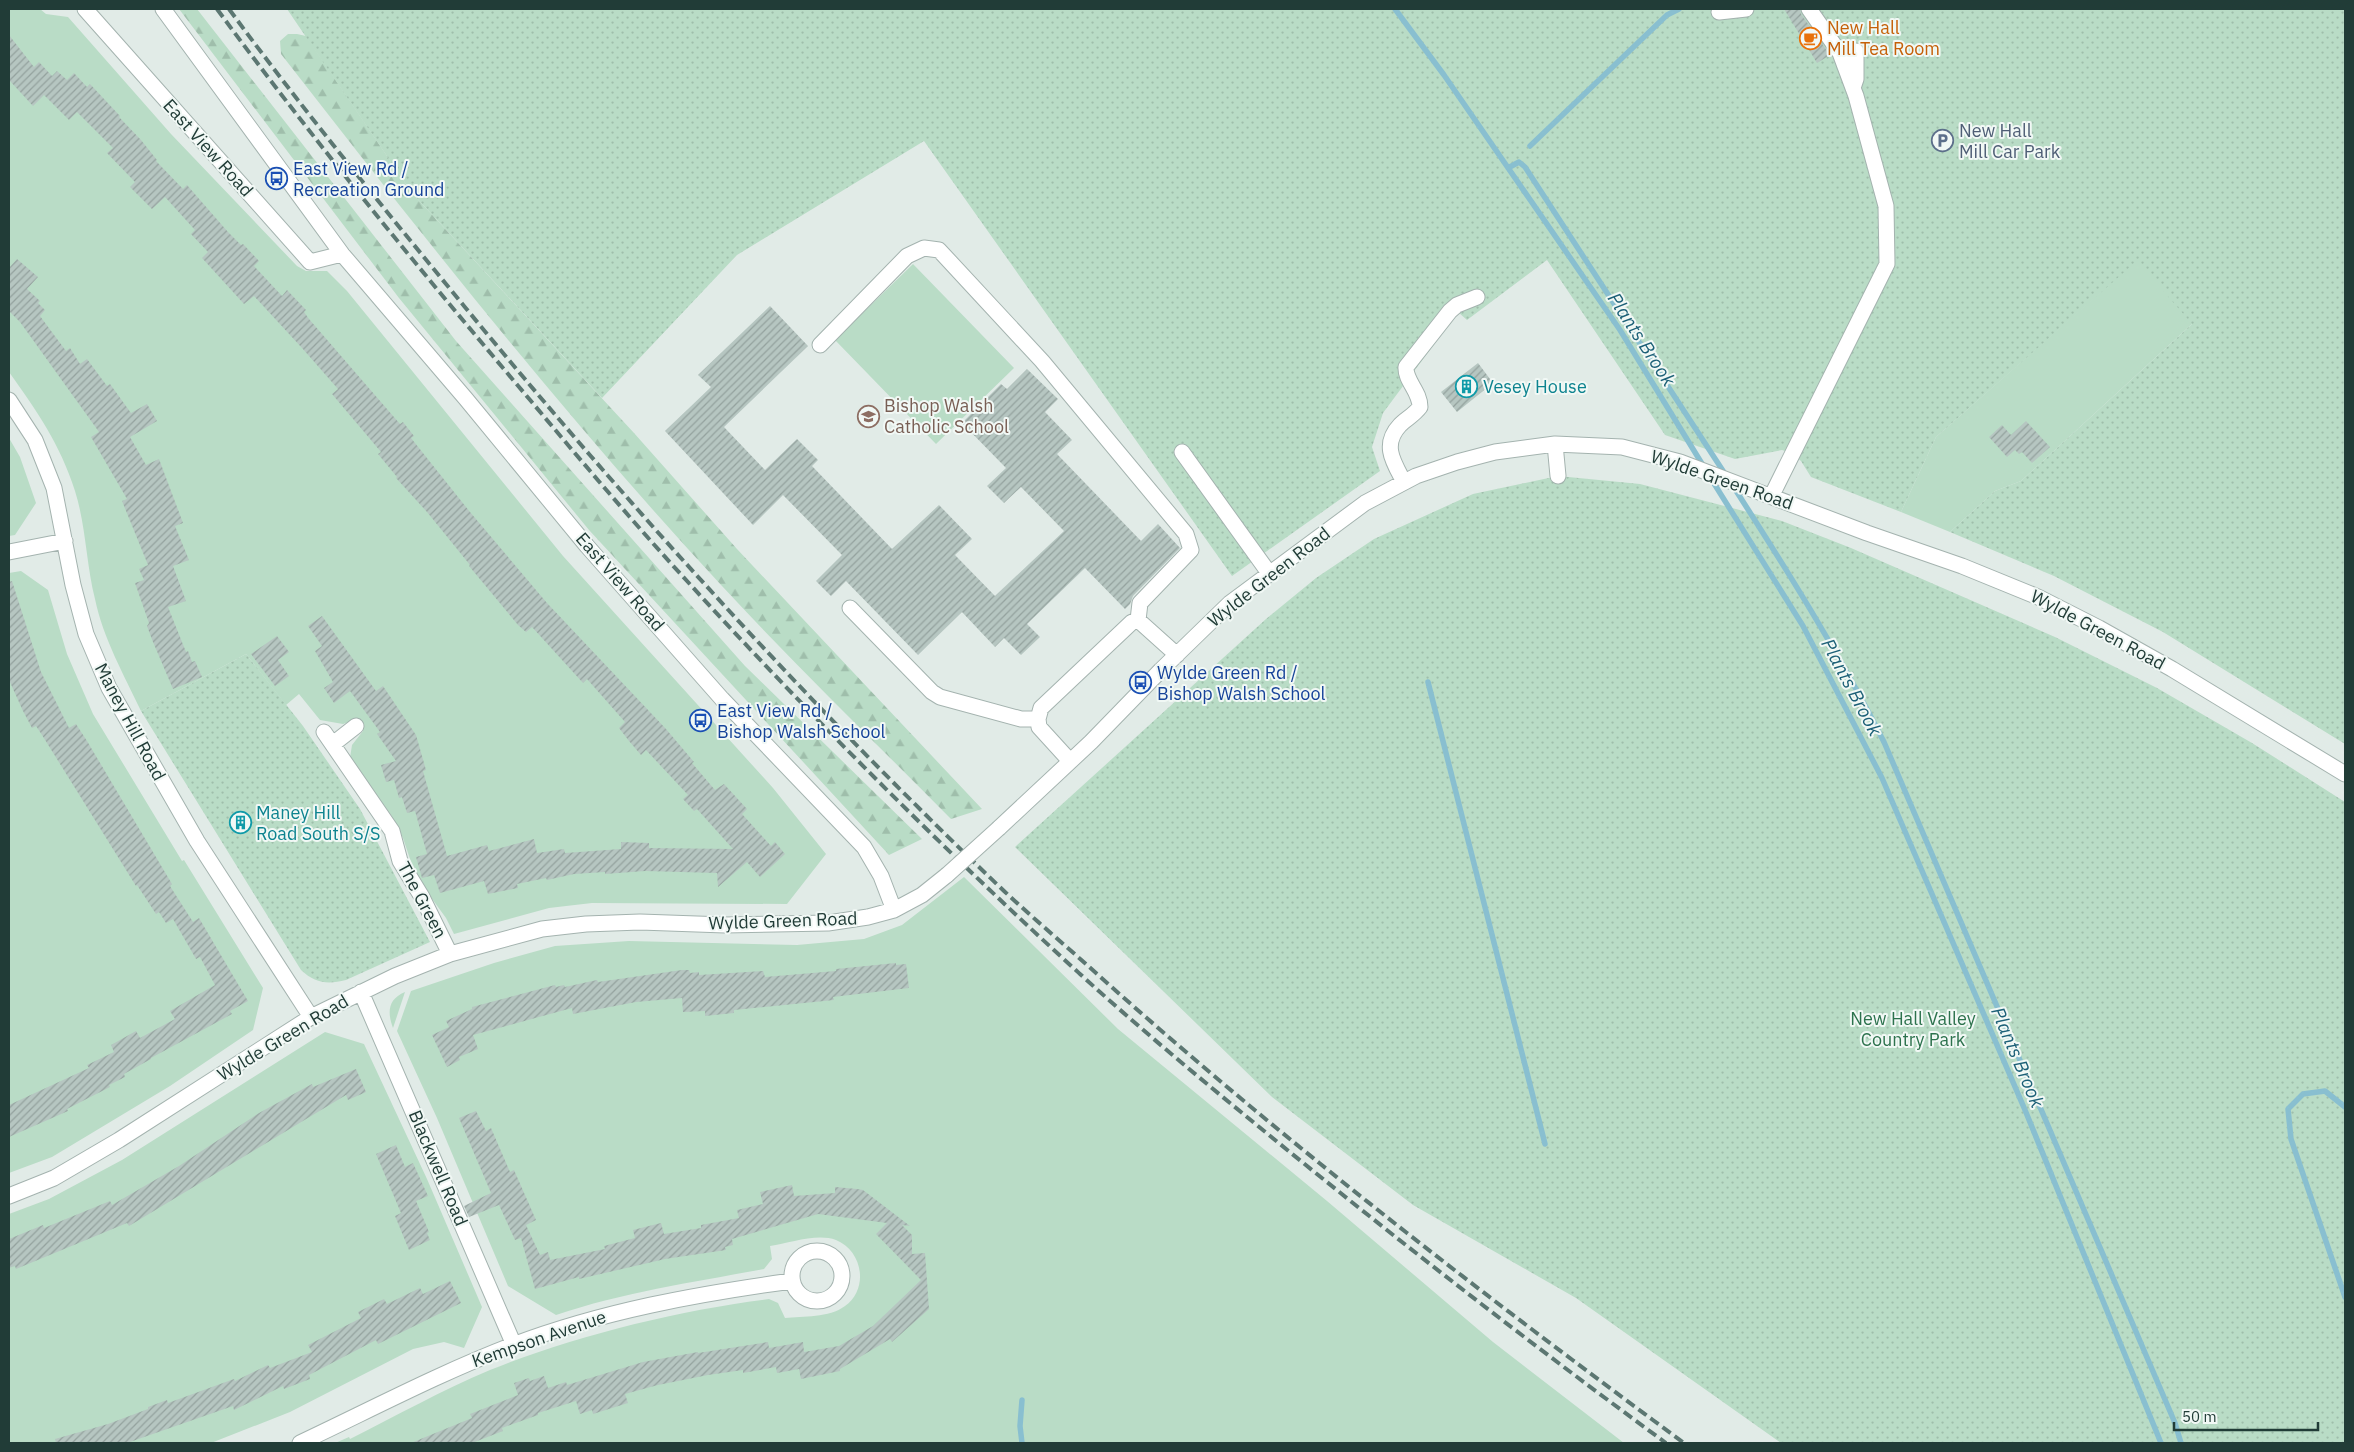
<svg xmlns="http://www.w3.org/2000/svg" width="2354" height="1452" viewBox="0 0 2354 1452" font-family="'IBM Plex Sans',sans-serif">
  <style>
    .green { fill: #b9dcc6 }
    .forest { fill: url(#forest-firs) }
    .park { fill: url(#park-dots) }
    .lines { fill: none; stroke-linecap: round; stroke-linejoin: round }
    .stream { stroke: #89bfd0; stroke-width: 5.5 }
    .building { fill: url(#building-hatch) }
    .minor-casing { stroke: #a4b3af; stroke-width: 17 }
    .minor { stroke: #fff; stroke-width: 15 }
    .rail { stroke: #5c7772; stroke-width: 4; stroke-dasharray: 10 5; stroke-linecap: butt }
    .minor-bridge-casing { stroke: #a4b3af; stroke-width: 17; stroke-linecap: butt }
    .minor-bridge { stroke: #fff; stroke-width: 15 }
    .labels { text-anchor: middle; stroke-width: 4; stroke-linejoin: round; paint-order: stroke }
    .food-label { font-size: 18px; fill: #c56008; stroke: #f1f8f5; text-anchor: start }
    .service-label { font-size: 18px; fill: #4e5e75; stroke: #f1f8f5; text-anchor: start }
    .street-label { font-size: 18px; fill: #213c37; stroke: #f1f8f5 }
    .transit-label { font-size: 18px; fill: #164399; stroke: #f1f8f5; text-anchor: start }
    .culture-label { font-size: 18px; fill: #0d838f; stroke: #f1f8f5; text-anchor: start }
    .education-label { font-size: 18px; fill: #785e54; stroke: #f1f8f5; text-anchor: start }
    .park-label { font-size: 18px; fill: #2c724d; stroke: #f1f8f5 }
    .water-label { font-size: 19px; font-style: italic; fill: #1c6077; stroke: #f1f8f5 }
  </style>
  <defs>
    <pattern id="forest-firs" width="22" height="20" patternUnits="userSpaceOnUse" patternTransform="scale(1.25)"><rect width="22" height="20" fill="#b9dcc6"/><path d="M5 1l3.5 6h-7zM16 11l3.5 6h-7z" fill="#9fbeab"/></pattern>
    <pattern id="park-dots" width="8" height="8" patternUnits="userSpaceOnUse" patternTransform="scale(1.25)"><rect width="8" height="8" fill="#b9dcc6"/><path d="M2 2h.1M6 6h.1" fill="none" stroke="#9fbeab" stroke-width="1.8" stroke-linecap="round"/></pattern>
    <pattern id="building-hatch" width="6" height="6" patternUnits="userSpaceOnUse" patternTransform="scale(1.25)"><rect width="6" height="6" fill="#b6c6c1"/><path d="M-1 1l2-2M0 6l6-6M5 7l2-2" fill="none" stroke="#94a29e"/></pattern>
  </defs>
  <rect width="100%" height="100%" fill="#e1ebe7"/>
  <path class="green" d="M9,9h31l6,5 22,3 103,117 126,132 9,5h21l20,20 216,265 210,232 53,66 -39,50 -195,-1 -43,5 -95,26 -8,-16 -24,-33 -8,-14 -11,-33 -12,-23 -41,-57 2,-13 11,-14 -8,-11 -12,4 -23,-4 -21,-26 -13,11 -40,-51 -105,57c-17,-36 -38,-73 -46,-112 -9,-36 -9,-73 -20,-108 -15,-47 -38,-80 -66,-119z
    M2137,260l56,63 -172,158 -26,10 -45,41 -49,-20 35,-75z
    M913,264l101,104 -78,76 -101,-104z
    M9,438l11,19 16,46 -21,32 -6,1z
    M21,571l27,19 19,64 26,60 89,147 2,-1 79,128 -10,42 -83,56 -118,71 -43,16v-600z
    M964,877l154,152 209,172 166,141 131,101h-1289l14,-6 1,2c46,-23 92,-49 140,-69 83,-34 190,-60 279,-71l9,4 7,15c18,-2 44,0 60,-12 24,-17 18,-55 -9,-66 -19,-7 -46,3 -66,6l2,13 -8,10c-69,13 -140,23 -208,46l-48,-29 -71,-168 -40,-87 14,-40 83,-28 61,-17 74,-5 168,4 67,-6 38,-14z
    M405,992l-12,36c-6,-16 -5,-29 12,-36z
    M325,1032l39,12 63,135 55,128 -18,41 -20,-6 -31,7 -123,63 -79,31h-202v-229l40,-15 73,-39z"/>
  <path class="forest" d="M179,9h18l259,332 289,325 177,173 -33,16 -300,-325 -190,-232z
    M288,34h9l9,2 106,157 222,240 103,116 245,260 -31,10c-76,-77 -155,-153 -229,-233 -157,-169 -300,-351 -441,-532l-1,-13z"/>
  <path class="park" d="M287,9h2058v735l-182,-112 -109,-56 -104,-44 45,-41 26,-10 171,-157 -55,-63 -201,176 -35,75 -90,-35 -10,-16 -10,-8 -9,-3 -47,9 -70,-24 -118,-175 -80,60 -9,-8 -75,101 -11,34 8,24 -148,105 -308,-435 -187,114 -135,143 -190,-205z
    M1558,476l82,8 142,37 69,27 204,89 102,51 95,55 93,59v641h-564l-205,-145 -163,-93 -141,-108 -257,-250 251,-228 50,-41 58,-39 99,-45z
    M246,654l57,72 57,83 70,133 -84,38c-19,5 -31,3 -45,-10l-160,-259z"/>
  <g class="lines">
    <path class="stream" d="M1395,9l49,66 176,255 84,137
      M1530,146l137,-131 12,-6
      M1508,168l11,-6 6,5 202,310
      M1710,477l93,149 79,152 143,332 136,333
      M1733,486c54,84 106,167 151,256l291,681 6,20
      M1428,682l117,462
      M2345,1107l-20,-16 -22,3 -15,15 3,30 54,158
      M1022,1400l-2,26 2,17"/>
  </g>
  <path class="building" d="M1784,9h16l1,5 29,41 -13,8z
    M9,35l25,32 5,-5 13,14 5,-5 10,9 7,-7 13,14 3,-3 30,32 -1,1 22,23 16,20 -1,1 27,28 4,-4 41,47 13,13 2,-1 16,17 -5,5 28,30 5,-6 19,20 -2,2 5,7 91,105 3,-2 11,14 -3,2 59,74 77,91 119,126 28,33 -2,1 23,27 9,-6 23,25 -5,5 29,32 4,-4 10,12 -25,23 -13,-15 -29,25 -1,-14 -72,-2 -40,3v-2l-31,2 -27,6 -1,-2 -29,6 1,4 -30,6 -4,-13 -44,12 -6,-18 -12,3 -6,-21 11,-3 -12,-43 -8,2 -5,-16 -3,1 -5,-18 -8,2 -5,-17 15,-4 -19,-27 3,-2 -30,-41 -16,12 -10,-15 9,-6 -18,-31 7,-5 -14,-20 14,-10 54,75 7,-5 33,49 10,35 -3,1 24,85 40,-11 2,6 45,-12 3,14 27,-4 1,4 56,-4v-7l28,1v5l84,1 -36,-40 -3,2 -11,-12 5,-4 -42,-45 -5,5 -12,-14 -10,-13 6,-6 -38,-43 -4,4 -51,-56 -6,5 -8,-7 -49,-59 1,-1 -43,-53 -31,-34 1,-1 -19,-23 3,-2 -49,-58 6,-5 -36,-41 -48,-52 -10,8 -42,-46 6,-6 -17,-18 4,-4 -30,-33 -13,12 -22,-22 5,-5 -28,-29 6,-5 -36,-36 -8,8 -25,-25 -11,11 -24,-26z
    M17,259l21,18 -11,12 13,12 -2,2 7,7 -5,6 26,35 4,-3 10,16 7,-5 20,27 3,-2 21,29 16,-9 10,17 -27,16 16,28 13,-6 24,64 -8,3 14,34 -16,6 13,35 -18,6 18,45 2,-1 4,11 3,-1 7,16 -29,12 -20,-47 -6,-16 2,-3 -14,-40 9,-3 -5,-11 9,-4 -26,-64 5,-2 -36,-62 8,-5 -79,-110 -11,-11v-43z
    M770,306l38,40 -84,81 41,43 32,-31 21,21 -6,6 80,83 47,-44 33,34 -17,16 40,41 69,-65 -43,-44 -17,16 -17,-17 19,-18 -44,-45 39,-39 6,5 20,-20 31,30 -13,13 27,28 -15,14 84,87 17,-17 22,24 -47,48 -3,8 -5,5 -40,-41 -58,56 13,13 -19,18 -17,-17 -9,9 -33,-35 -44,43 -72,-74 -15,15 -15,-15 26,-26 -59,-60 -30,30 -88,-94 46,-44 -13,-12z
    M1478,363l15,20 -36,29 -16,-20z
    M2026,421l24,26 -18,16 -10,-11 -3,2 -4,-4 -8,7 -18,-20 13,-12 9,10z
    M12,581l29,91 28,56 7,-4 11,17 85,143 -2,2 23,36 6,-4 49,83 -18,10 2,3 -81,44v1l-27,15 1,3 -16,8 1,2 -43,22 1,2 -59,26v-32l80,-37 -2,-3 27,-13 -3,-7 25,-14 4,7 35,-19 -5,-8 45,-26 -15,-28 -4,2 -23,-40 -7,4 -7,-11 -3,2 -19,-29 -1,1 -94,-151 -6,-9 -4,2 -9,-17 -14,-31v-98z
    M277,636l12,16 -11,8 11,16 -14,10 -24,-32z
    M896,963v2l10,-1 3,24 -76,9 1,3 -100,10v3l-29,3v-5l-22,1 -1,-14 -46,4 -63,12 -1,-6 -99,27 5,14 -19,8 1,3 -13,7 -15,-32 17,-8 -3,-6 26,-12v-2l83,-22 1,2 8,-2 1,2 32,-7 1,2 84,-12h7l1,3 9,-1v3l64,-4 2,6 71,-6v-2z
    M356,1069l10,23 -18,8 -2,-5 -217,131 -2,-3 -111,46 -1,-3 -6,2v-29l34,-14 1,3 66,-27 2,4 67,-39 80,-53 53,-29 1,3z
    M476,1111l10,20 5,-3 19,44 4,-2 22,50 -10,5 14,30 8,-3 2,8 55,-11 -1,-3 31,-8 -2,-8 28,-7 3,11 37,-6v-3l38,-7 -2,-8 26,-6 -3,-12 32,-7 2,11 41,-3v-6l22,2 6,1 47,36 -8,-1 10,10v19l13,-1 4,56 -37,33 -2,-3 -50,30v2l-39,8 -2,-10 -22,4 -1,-6 -33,6v-3l-35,5 -50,10 -33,9 3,9 -35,11 -1,-4 -12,4 -4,-13 -38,12v2l-36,13 1,3 -31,12h-61l61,-25 -2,-4 48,-19 -4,-12 15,-5 1,3 14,-5 4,12 18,-6 1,3 76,-23 55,-10v1l70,-11 1,6 34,-6 1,10 35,-6 34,-20 48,-46 -45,-46 11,-11 -69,-9 -86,25 1,6 -8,2 1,3 -61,9 -86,20v-2l-44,12 -14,-51 -6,2 -16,-35 -30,12 -5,-11 27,-13 -32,-75z
    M396,1145l9,22 8,-4 15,33 -12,5 13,31 -2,1 3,7 -21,10 -14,-34 6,-3 -25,-59z
    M450,1281l11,22 -83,41 -2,-4 -67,35 1,4 -26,10 -1,-3 -49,24 -1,-4 -106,37h-71l-1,-4 53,-15 40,-15v-2l19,-7 1,3 66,-24 1,2 33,-16 2,3 42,-16 -4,-7 53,-27 -3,-6 26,-13 3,5 33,-16 3,6z"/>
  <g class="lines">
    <defs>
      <path id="minor" d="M85,9l225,253 32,-8
        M163,9l179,245 124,145 121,147 135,153 142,148 17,29 13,34
        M1719,12l27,-3
        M1853,88l3,-9v-28
        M820,345l87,-89 17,-8 15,2 103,111 144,173 5,16 -51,53 -2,17
        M9,400l26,40 19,48 19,97 13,49 23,54 88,153 114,176
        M1555,444l3,32
        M1182,452l87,121
        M1404,482c-10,-19 -23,-37 -4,-57 6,-6 14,-10 20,-18 0,-16 -15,-26 -14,-40l44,-56 7,-6 20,-8
        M1772,495l115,-231 -1,-58 -30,-110 -16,-43 -31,-44
        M9,552l56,-11
        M850,608l82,84 8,5 81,22h17
        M324,732l68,99 8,30 22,36 28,57
        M333,744l23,-18
        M1070,761l-31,-34 -1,-8 3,-11 91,-86 6,-2 39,35
        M999,828l92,-86 70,-72 69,-67 135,-100 51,-27 41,-14 38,-10 60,-8 67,3 58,15 187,71 95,33 76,31 61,31 73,41 173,105
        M361,992l153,353
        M9,1196l45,-18 65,-38 192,-123 84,-41 55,-22 92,-25 44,-5 54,-2 85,3 103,-2 40,-6 26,-7 28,-15 25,-20
        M792 1276a25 25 0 1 1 50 0a25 25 0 1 1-50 0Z
        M300,1443c70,-33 140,-70 213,-98 90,-34 184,-51 279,-64"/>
    </defs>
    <use href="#minor" class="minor-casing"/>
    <use href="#minor" class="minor"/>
    <path class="rail" d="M217,9c97,132 202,260 308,385 53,63 106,126 162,187 125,137 256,268 393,393 68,62 140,121 211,179 123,100 248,197 375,290
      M229,9c69,94 143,185 217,275 174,213 359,417 558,607 30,28 62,55 92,82 187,168 386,321 588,470"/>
    <defs>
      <path id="minor-bridge" d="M947,875l52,-47"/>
    </defs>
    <use href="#minor-bridge" class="minor-bridge-casing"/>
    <use href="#minor-bridge" class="minor-bridge"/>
  </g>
  <defs>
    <symbol id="cafe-ring" viewBox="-11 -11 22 22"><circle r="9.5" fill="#f1f8f5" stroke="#e8710a" stroke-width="1.5"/><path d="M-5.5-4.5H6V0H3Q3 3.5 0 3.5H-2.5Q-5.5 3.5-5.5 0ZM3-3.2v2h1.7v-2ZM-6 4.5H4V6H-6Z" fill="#e8710a"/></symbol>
    <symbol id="parking-ring" viewBox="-11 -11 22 22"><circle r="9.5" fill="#f1f8f5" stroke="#5c6f8a" stroke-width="1.5"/><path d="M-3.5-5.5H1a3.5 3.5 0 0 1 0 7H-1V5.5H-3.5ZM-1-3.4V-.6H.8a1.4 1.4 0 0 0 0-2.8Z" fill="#5c6f8a"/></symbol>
    <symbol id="bus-ring" viewBox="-11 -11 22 22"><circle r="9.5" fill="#f1f8f5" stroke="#1a4fb4" stroke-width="1.5"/><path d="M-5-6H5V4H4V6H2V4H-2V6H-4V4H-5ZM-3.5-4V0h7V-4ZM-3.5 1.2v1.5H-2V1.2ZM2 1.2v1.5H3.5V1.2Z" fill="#1a4fb4"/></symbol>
    <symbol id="building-ring" viewBox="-11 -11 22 22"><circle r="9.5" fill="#f1f8f5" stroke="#0f9aa8" stroke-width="1.5"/><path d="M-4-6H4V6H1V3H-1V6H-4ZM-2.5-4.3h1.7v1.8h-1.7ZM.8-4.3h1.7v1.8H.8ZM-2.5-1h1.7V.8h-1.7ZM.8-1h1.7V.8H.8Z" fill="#0f9aa8"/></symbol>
    <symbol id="school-ring" viewBox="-11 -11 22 22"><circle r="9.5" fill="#f1f8f5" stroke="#8d6e63" stroke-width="1.5"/><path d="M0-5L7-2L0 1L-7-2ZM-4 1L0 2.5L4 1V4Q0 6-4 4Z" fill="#8d6e63"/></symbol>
  </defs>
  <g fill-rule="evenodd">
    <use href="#cafe-ring" x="1798" y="26" width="25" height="25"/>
    <use href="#parking-ring" x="1930" y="128" width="25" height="25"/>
    <use href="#bus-ring" x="264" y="166" width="25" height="25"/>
    <use href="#building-ring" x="1454" y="374" width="25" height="25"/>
    <use href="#school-ring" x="856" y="404" width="25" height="25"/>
    <use href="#bus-ring" x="1128" y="670" width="25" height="25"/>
    <use href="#bus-ring" x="688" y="708" width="25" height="25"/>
    <use href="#building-ring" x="228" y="810" width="25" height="25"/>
  </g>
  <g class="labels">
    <g class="food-label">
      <text x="1827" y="34">New Hall<tspan x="1827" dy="21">Mill Tea Room</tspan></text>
    </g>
    <g class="service-label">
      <text x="1959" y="137">New Hall<tspan x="1959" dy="21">Mill Car Park</tspan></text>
    </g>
    <g class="street-label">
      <text transform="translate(208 148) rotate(48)" y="6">East View Road</text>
      <text transform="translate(1722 480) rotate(19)" y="6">Wylde Green Road</text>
      <text transform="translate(1269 577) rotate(-38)" y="6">Wylde Green Road</text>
      <text transform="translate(620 582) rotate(49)" y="6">East View Road</text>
      <text transform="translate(2098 630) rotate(28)" y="6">Wylde Green Road</text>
      <text transform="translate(130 722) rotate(62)" y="6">Maney Hill Road</text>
      <text transform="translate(422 900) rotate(62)" y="6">The Green</text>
      <text transform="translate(783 921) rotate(-2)" y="6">Wylde Green Road</text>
      <text transform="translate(283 1038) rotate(-31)" y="6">Wylde Green Road</text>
      <text transform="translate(438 1168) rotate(67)" y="6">Blackwell Road</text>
      <text transform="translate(539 1339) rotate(-19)" y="6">Kempson Avenue</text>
    </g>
    <g class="transit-label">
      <text x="293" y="175">East View Rd /<tspan x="293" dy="21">Recreation Ground</tspan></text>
      <text x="1157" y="679">Wylde Green Rd /<tspan x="1157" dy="21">Bishop Walsh School</tspan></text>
      <text x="717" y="717">East View Rd /<tspan x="717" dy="21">Bishop Walsh School</tspan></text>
    </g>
    <g class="culture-label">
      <text x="1483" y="393">Vesey House</text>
      <text x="256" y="819">Maney Hill<tspan x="256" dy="21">Road South S/S</tspan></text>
    </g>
    <g class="education-label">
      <text x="884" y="412">Bishop Walsh<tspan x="884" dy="21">Catholic School</tspan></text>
    </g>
    <g class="park-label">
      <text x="1913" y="1025">New Hall Valley<tspan x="1913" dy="21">Country Park</tspan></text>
    </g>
    <g class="water-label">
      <text transform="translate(1642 339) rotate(57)" y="7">Plants Brook</text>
      <text transform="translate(1852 687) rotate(62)" y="7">Plants Brook</text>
      <text transform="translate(2018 1057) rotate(67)" y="7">Plants Brook</text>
    </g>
  </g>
  <rect width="2354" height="1452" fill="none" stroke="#213c37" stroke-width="20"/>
  <path d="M2174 1422v8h144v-8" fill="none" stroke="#213c37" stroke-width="2.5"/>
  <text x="2182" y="1422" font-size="15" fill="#213c37" stroke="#f1f8f5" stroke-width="4" paint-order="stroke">50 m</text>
</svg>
